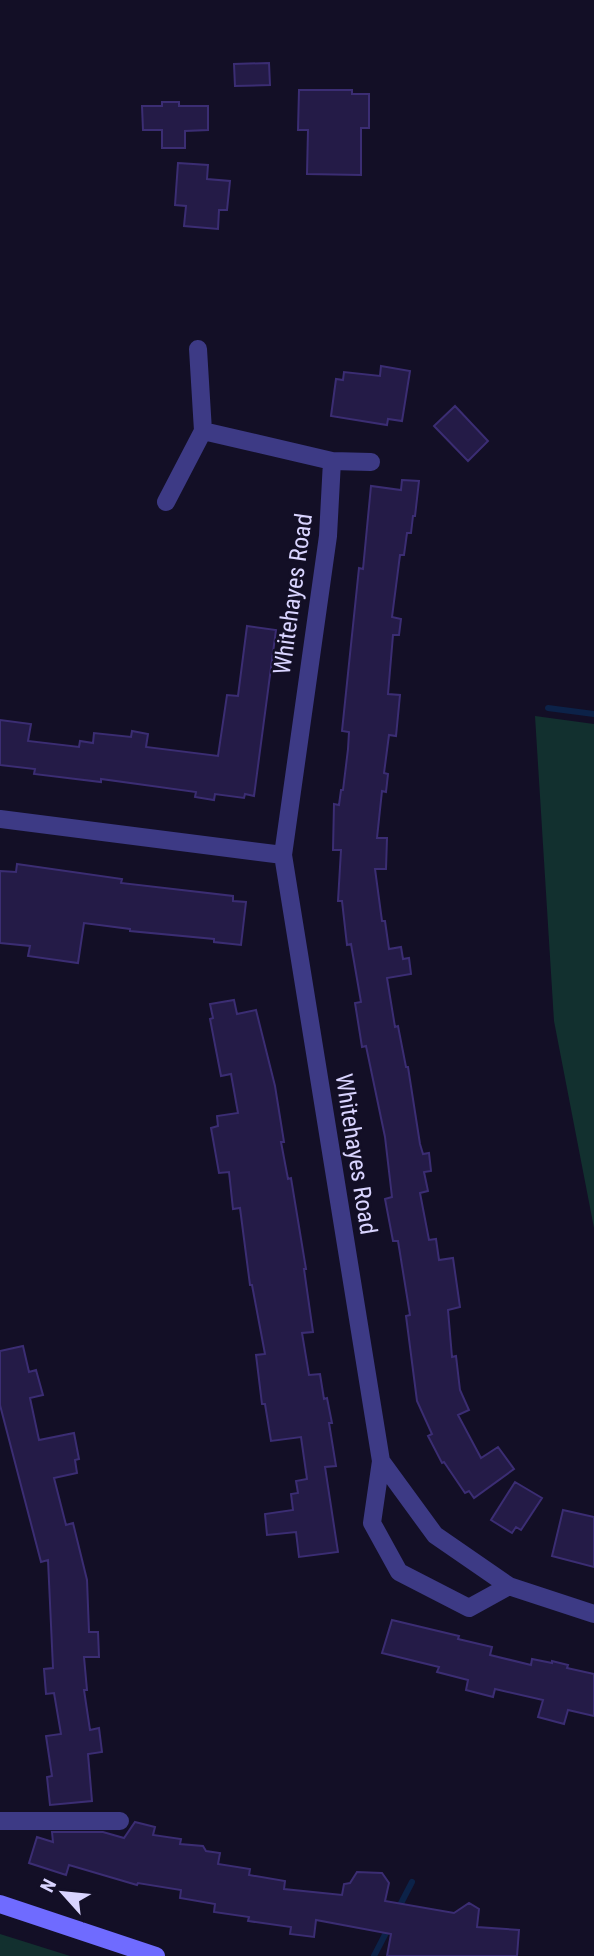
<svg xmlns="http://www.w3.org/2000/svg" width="594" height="1956" viewBox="0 0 594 1956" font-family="'Roboto Condensed',sans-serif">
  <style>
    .green { fill: #12302f }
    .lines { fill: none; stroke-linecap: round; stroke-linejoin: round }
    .stream { stroke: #0c2248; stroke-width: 6 }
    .building { fill: #241b47; stroke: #3b2d73; stroke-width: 2 }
    .minor { stroke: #3d3a85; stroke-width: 18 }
    .secondary { stroke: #6f6bff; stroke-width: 18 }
    .labels { text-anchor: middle; stroke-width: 5; stroke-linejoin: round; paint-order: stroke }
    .street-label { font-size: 24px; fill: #d9d4ff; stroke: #130f26 }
  </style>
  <rect width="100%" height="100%" fill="#130f26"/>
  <path class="green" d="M535,716l59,8v504l-40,-207z
    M0,1934l70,22h-70z"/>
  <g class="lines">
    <path class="stream" d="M548,708l46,6
      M397,1911l15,-29
      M374,1956l15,-29"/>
  </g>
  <path class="building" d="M269,63l1,22 -35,1 -1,-22z
    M299,90h53v4h17v34h-8v47l-54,-1 1,-44h-10z
    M162,102h17v4h29v24l-23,1v17h-23v-18h-19l-1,-24h20z
    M178,163l30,2 -1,14 23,2 -3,29h-8l-1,19 -34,-3 2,-20 -11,-1z
    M381,366l29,5 -8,50 -14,-2 -1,6 -56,-9 5,-37 7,1 1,-8 36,4z
    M455,406l33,35 -20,20 -34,-35z
    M402,480l17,1 -4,35h-2l-2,17h-4l-3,22h-4l-8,62 9,2 -2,16h-6l-5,59 12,1 -4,41 -7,-1 -5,38 4,1 -2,18 -4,-1 -5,47h10l-1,31h-11l7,52h3l4,28 12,-2 2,12 6,-1 2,16 -24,4 8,49 3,-1 8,41h2l12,77 3,10 6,-1 2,18 -7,1 4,19 -8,2 9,47 7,-1 3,21 14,-2 7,49 -12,3 4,47 4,-1 4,34 9,20 -11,5 23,43 17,-11 16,22 -40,29 -5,-7 -4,2 -21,-31 -2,1 -14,-27 4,-2 -15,-33 -11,-85 4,-1 -12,-74h-5l-8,-42 7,-2 -7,-60 -19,-91 -4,1 -7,-44 6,-1 -10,-58 -4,1 -5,-44h-4l3,-51h-8l1,-46 5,1 2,-15h2l5,-41 1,-17 -7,-1 17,-163 4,1 8,-83 30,4z
    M247,626l29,4 -22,166 -9,-2 -1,4 -29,-4 -1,6 -19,-3 1,-5 -95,-13v3l-67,-8 1,-5 -35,-4v-45l31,4 -3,17 51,6 1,-6 13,2 1,-10 37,4 1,-6 16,3 -2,13 72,9 9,-61 11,1z
    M17,864l105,15 -1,4 112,13v5l13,1 -5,43 -27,-3v-3l-84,-8v-2l-46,-6 -6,40 -50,-7 2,-10 -30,-3v-72l16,1z
    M234,1000l3,14 19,-4 19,76 9,56h-3l7,37 3,-1 15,91h-2l9,63 -11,1 7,42 11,-1 4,25 3,-1 5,25h-3l7,43 -11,1 13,85 -39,5 -3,-25 -29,3 -2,-21 28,-4 -2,-16 7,-1 -2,-12 11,-2 -6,-42 -30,4 -6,-37h-3l-6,-49 9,-1 -13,-69h-2l-10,-77 -7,1 -4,-37 -10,1 -8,-45 7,-2 -1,-10 21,-3 -7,-39 -10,2 -11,-57 3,-1 -3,-14z
    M23,1346l6,26 7,-2 7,25 -13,3 9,42 35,-7 5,26 -4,1 2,13 -23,5 12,47 7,-2 14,57 2,52h9l1,25h-15l3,33h-3l6,40 9,-2 3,24 -14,2 4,47 -42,4 -3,-28 5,-1 -6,-40 15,-2 -7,-41 -8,1 -2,-25 9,-1 -5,-108 -7,2 -41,-157v-54z
    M515,1482l27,16 -21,32 -5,-3 -4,6 -21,-13z
    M563,1510l31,7v50l-42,-11z
    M392,1620l67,16 -1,3 34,8 -2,8 41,10 1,-6 20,4v-2l16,4 -1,3 27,6v42l-26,-6 -4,14 -26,-7 5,-17 -48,-11 -2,8 -27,-7 2,-10 -31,-8 2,-5 -57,-14z
    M135,1822l20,5 -2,8 28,4 -1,5 23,2 3,5 14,2 -2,11 32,5 -1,6 36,6 -1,8 58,6 2,-11 6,-1 7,-11 25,1 7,10 -4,18 69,12 15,-10 10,6 -2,18 42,3 -2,26h-130l4,-22 -75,-14 -2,17 -24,-3 1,-7 -43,-6 1,-4 -35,-5 1,-8 -35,-6 1,-8 -43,-7 -1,2 -68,-20 -3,10 -37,-12 8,-26 16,5 -1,-10h51l21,6z"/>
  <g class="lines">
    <path class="minor" d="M198,349l5,82 129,30
      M166,502l37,-71
      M0,819l283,36 45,-319 4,-75 39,1
      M283,855l98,606 54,74 74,51 85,28
      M381,1461l-9,62 27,49 70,36 40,-22
      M0,1821h120"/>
    <path class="secondary" d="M0,1904l156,52"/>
  </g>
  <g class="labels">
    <g class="street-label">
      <text transform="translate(293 594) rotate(-82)" y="8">Whitehayes Road</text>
      <text transform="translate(356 1154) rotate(81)" y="8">Whitehayes Road</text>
    </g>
  </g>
  <g transform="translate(63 1893) rotate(297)" stroke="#130f26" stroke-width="5" paint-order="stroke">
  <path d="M0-5L12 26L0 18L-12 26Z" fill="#d9d4ff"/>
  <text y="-10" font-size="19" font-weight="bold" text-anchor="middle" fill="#d9d4ff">N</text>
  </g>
</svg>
